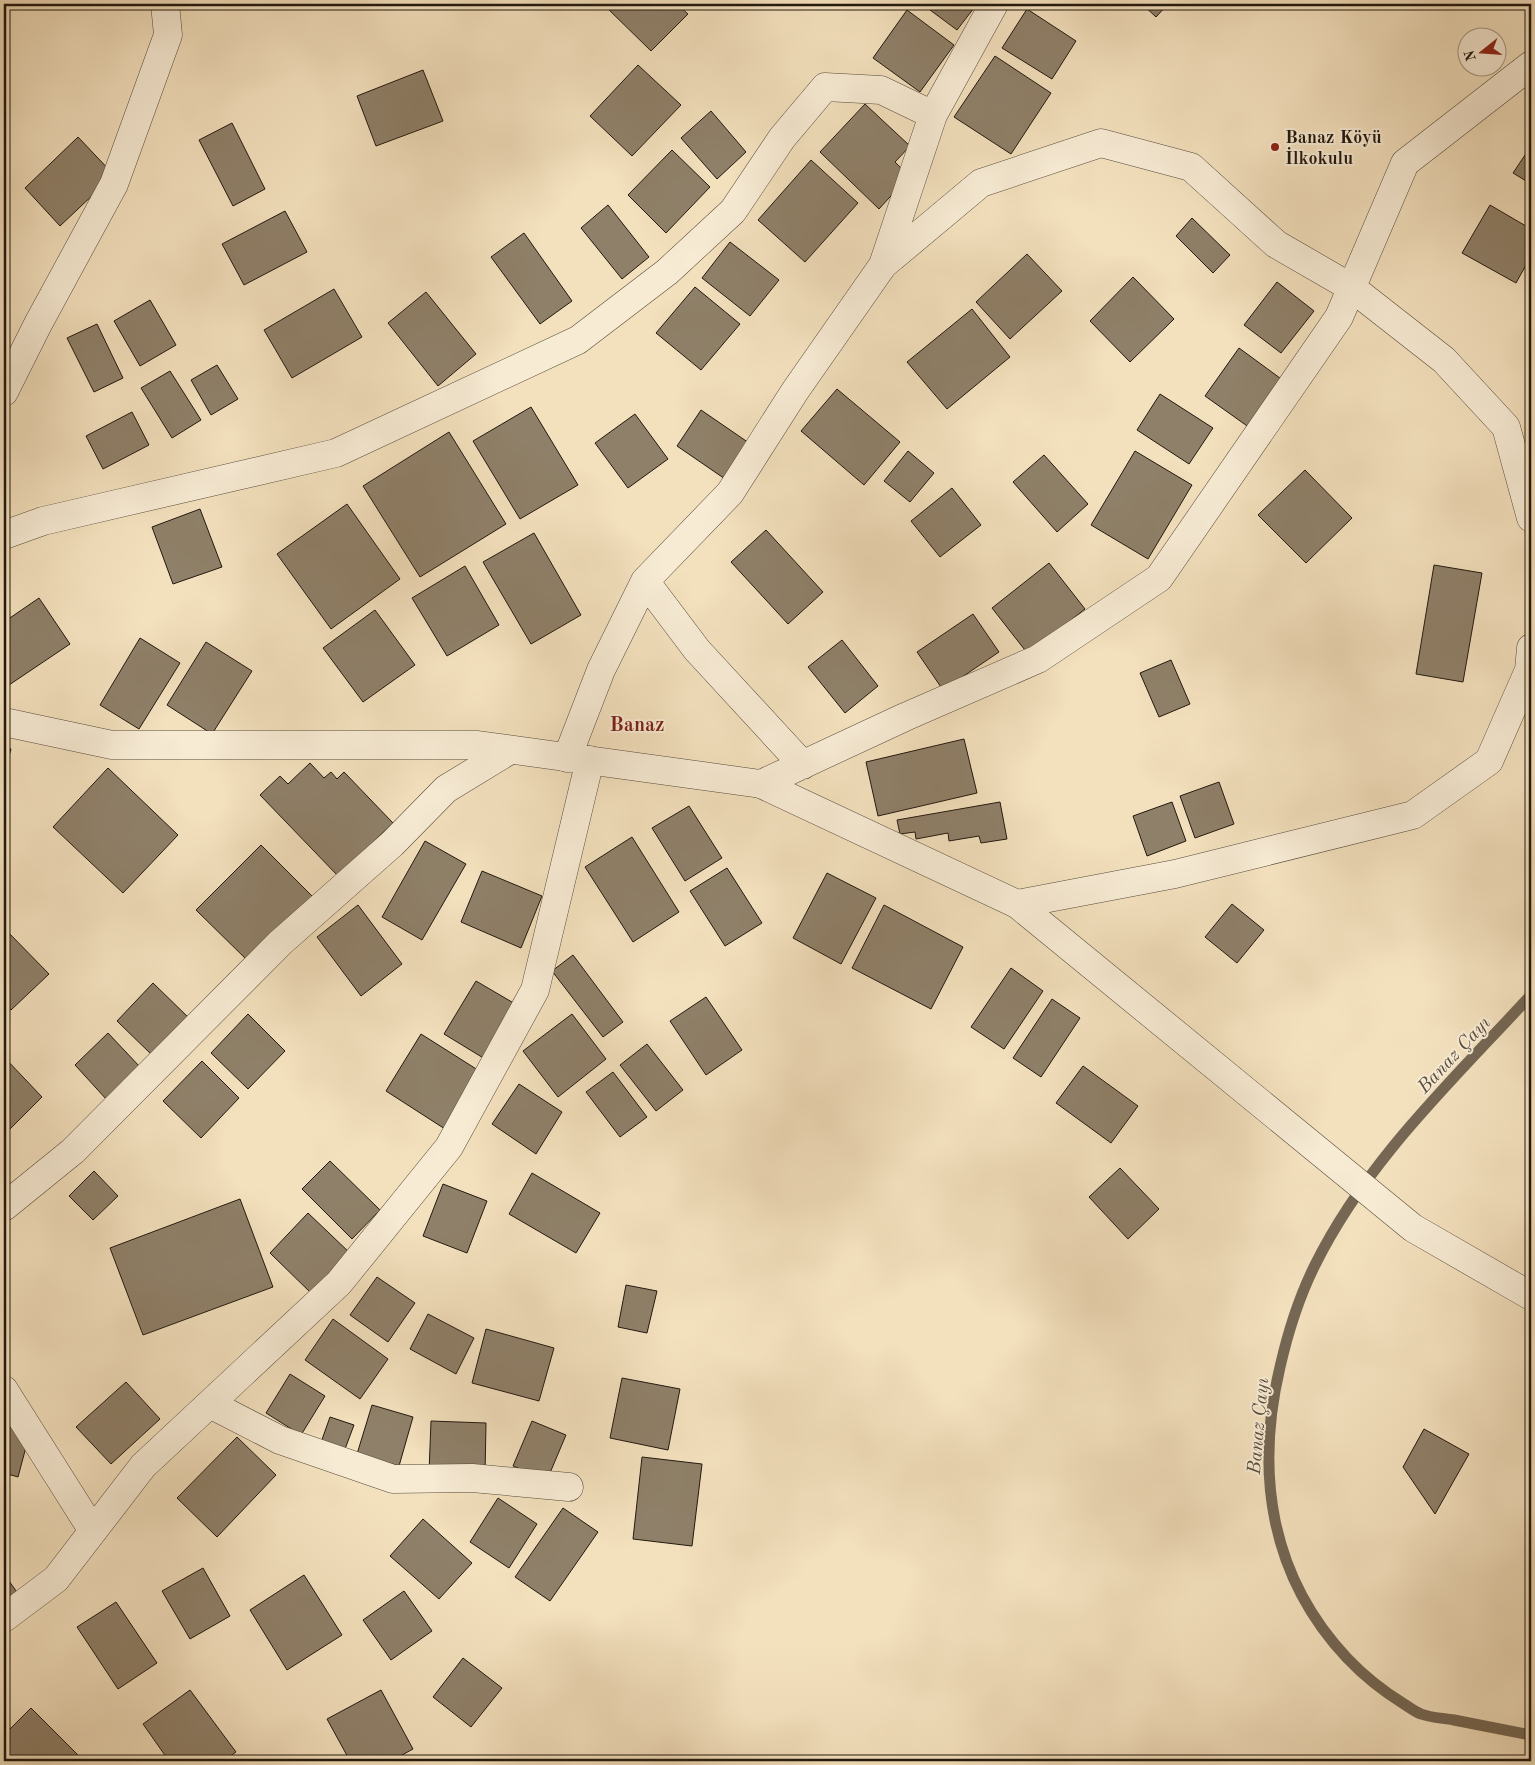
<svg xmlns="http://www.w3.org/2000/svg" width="1535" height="1765" viewBox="0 0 1535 1765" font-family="'Old Standard TT',serif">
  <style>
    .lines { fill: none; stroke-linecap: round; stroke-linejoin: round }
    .stream { stroke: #756754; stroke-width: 11 }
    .building { fill: #8f8069; stroke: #22180f }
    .minor-casing { stroke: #564a3a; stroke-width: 29 }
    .tertiary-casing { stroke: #564a3a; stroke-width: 29 }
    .minor { stroke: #f7ebd4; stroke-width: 28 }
    .tertiary { stroke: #f7ebd4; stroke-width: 28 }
    .poi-dot { fill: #8f2418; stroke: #f7ebd4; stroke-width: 2 }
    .labels { text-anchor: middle; stroke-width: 4; stroke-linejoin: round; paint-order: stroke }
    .poi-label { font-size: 18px; font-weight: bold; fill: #22180f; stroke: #f7ebd4; text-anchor: start }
    .water-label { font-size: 19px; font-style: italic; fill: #594d3d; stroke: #f7ebd4 }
    .quarter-label { font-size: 20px; font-weight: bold; fill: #7a1f14; stroke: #f7ebd4 }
  </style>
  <rect width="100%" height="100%" fill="#f3e0bd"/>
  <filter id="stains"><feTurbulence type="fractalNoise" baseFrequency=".004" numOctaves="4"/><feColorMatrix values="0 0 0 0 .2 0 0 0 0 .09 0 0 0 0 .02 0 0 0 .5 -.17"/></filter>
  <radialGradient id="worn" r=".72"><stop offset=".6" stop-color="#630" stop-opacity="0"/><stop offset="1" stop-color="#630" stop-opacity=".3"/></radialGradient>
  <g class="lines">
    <path class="stream" d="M1531,995c-78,85 -164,165 -216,270 -16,32 -27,67 -35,102 -25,106 -10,209 67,291 17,18 36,33 57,46 5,3 11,8 17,10 10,4 23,4 33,6 26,5 52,10 77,15"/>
  </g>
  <path class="building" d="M603,4h74l11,10 -37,37z
    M922,4h55l-20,26z
    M1142,4h26l-12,13z
    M1027,9l49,32 -24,38 -50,-31z
    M907,10l47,35 -34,47 -47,-34z
    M995,56l56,37 -40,61 -57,-37z
    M638,65l43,40 -49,51 -42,-40z
    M423,70l20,51 -67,25 -19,-50z
    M865,104l45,42 -15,16 14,14 -30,33 -59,-57z
    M711,111l35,41 -29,27 -36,-41z
    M232,123l33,66 -32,17 -34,-66z
    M78,137l36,38 -54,51 -35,-38z
    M1531,146v38l-18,-11z
    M672,150l38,37 -44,46 -38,-38z
    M811,160l47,43 -53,59 -47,-42z
    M608,205l41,52 -27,22 -41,-51z
    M1490,205l41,24v27l-15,27 -54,-30z
    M285,211l22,41 -63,33 -22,-41z
    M1192,218l38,37 -17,18 -37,-37z
    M524,233l48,68 -32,23 -49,-67z
    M730,242l49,38 -29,36 -48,-38z
    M1027,254l35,37 -52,48 -34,-37z
    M1133,277l41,42 -44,43 -40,-41z
    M1277,282l37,29 -33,42 -37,-28z
    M695,287l45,37 -39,46 -45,-37z
    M334,289l28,48 -70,41 -28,-48z
    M426,292l50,62 -38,32 -50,-63z
    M150,300l26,45 -36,21 -26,-45z
    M972,309l38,48 -63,52 -40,-47z
    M97,324l26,54 -29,14 -27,-54z
    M1239,348l45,33 -34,47 -45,-32z
    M217,365l21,34 -27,16 -20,-35z
    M170,371l31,49 -29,18 -31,-50z
    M837,389l63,53 -36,43 -63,-54z
    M1160,394l53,34 -24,36 -52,-34z
    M531,407l47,78 -58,34 -47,-78z
    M701,410l51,35 -24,36 -51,-35z
    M132,412l17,33 -46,24 -17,-33z
    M635,414l33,45 -40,29 -33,-45z
    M449,432l57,92 -86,53 -57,-91z
    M908,451l26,22 -24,29 -26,-21z
    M1135,451l57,34 -44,74 -57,-34z
    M1044,455l44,49 -31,28 -44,-50z
    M1305,470l47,48 -46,45 -48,-48z
    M952,488l29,37 -41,32 -29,-36z
    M347,504l53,75 -69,50 -54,-75z
    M200,509l22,58 -49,17 -21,-57z
    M766,530l57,62 -35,32 -57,-62z
    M534,533l47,82 -50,29 -48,-82z
    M1049,563l36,46 -57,45 -36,-46z
    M1434,565l48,8 -19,109 -47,-8z
    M465,566l34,59 -52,31 -35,-58z
    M39,598l31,46 -61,41 -5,-8v-55z
    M375,610l40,55 -52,37 -40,-54z
    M973,614l26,38 -56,38 -26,-38z
    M140,638l40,25 -41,66 -39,-24z
    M842,640l36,46 -33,27 -37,-46z
    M206,642l46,29 -40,63 -45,-29z
    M1171,660l19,44 -31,13 -19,-44z
    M964,739l13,54 -99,23 -12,-54z
    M4,747l7,2 -7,25z
    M310,763l14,15 7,-6 6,7 7,-7 49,51 -55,53 -78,-81 20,-19 8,8z
    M108,768l70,67 -55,58 -70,-66z
    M1219,782l15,42 -39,14 -15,-42z
    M1000,802l7,37 -26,4 -2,-7 -30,5 -1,-8 -32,6 -1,-7 -15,2 -3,-14z
    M1172,802l14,39 -39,15 -14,-40z
    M689,806l33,52 -37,23 -33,-53z
    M632,837l47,75 -46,30 -48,-75z
    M425,841l41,23 -44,76 -40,-23z
    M261,845l52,52 -64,65 -53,-52z
    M727,868l35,55 -37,23 -35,-55z
    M482,871l60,25 -21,52 -60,-26z
    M827,873l49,25 -35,66 -48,-26z
    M1232,904l32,26 -27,33 -32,-26z
    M358,905l44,59 -41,32 -44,-59z
    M884,905l79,42 -32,62 -79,-41z
    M4,928l45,46 -38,36 -7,-7z
    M573,955l50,67 -20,15 -51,-66z
    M1011,968l32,23 -39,58 -33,-22z
    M476,981l41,24 -32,54 -41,-25z
    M153,983l37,36 -36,38 -37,-36z
    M706,997l36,53 -36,25 -36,-54z
    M1052,999l28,19 -39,59 -28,-19z
    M248,1014l37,37 -37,38 -37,-36z
    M572,1014l34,45 -48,38 -35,-46z
    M108,1033l33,35 -34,32 -32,-35z
    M421,1034l60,38 -36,57 -59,-38z
    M647,1044l36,46 -27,21 -36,-46z
    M4,1057l38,40 -38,38z
    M202,1061l37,37 -38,40 -38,-37z
    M1083,1066l55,40 -27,37 -55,-40z
    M613,1072l34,45 -27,20 -34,-45z
    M519,1084l43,28 -26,42 -44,-30z
    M330,1161l50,49 -28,29 -50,-50z
    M1120,1168l39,41 -31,30 -39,-42z
    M94,1171l24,25 -25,24 -24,-24z
    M532,1173l68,40 -24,40 -67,-39z
    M443,1184l44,17 -20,52 -44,-17z
    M240,1199l33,88 -130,48 -33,-87z
    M308,1213l44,42 -39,40 -43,-42z
    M377,1277l38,26 -27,39 -38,-27z
    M626,1285l31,6 -10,42 -29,-6z
    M428,1314l46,24 -18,36 -46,-25z
    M333,1319l55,40 -28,40 -55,-39z
    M486,1329l68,19 -15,53 -67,-18z
    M290,1374l35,22 -24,39 -35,-22z
    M622,1378l58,11 -12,61 -58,-12z
    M126,1382l34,37 -49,45 -35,-37z
    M372,1405l41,12 -14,49 -42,-12z
    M330,1417l24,8 -12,32 -23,-9z
    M431,1421l55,2 -1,52 -56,-2z
    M532,1421l34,14 -19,45 -34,-14z
    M4,1424l26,8 -12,45 -14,-4z
    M1424,1429l45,25 -34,60 -32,-47z
    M237,1437l39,38 -59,62 -40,-39z
    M642,1457l60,7 -10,82 -59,-7z
    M498,1498l39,26 -28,44 -39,-26z
    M563,1508l35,24 -48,69 -35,-24z
    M423,1519l49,44 -33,36 -49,-43z
    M203,1568l27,48 -40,23 -28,-48z
    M4,1574l20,28 -20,16z
    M304,1575l38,60 -55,35 -37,-60z
    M404,1591l28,40 -41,29 -28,-40z
    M116,1602l41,61 -39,26 -41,-62z
    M463,1658l39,30 -31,39 -38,-30z
    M190,1690l46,62 -13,9h-54l-26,-37z
    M381,1690l32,59 -22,12h-41l-23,-42z
    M31,1708l52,52 -1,1h-71l-7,-7v-19z"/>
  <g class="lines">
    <defs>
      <path id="minor" d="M883,265l50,-150 61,-111
        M4,392l34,-68 76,-140 54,-149 -3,-31
        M4,535l39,-14 293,-68 242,-113 89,-68 66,-61 49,-73 43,-51 56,3 52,25
        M645,581l52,69 106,115
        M567,758l34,-88 44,-89 85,-88 65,-102 88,-126 98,-82 120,-40 90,24 85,77 76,44 92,72 62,67 25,91
        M761,784l144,-67 133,-58 121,-81 180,-261 66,-154 126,-98
        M1017,904l158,-30 238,-59 76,-54 40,-91 2,-22
        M4,1207l69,-56 207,-208 112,-99 54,-55 64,-39
        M4,1390l89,141
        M210,1404l70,36 113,39 79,-1 97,9
        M4,1618l52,-39 87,-113 196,-183 110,-136 86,-157 55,-230"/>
      <path id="tertiary" d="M4,722l108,23h366l283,39 256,120 396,324 118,68"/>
    </defs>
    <use href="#minor" class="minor-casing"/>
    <use href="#tertiary" class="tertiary-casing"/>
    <use href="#minor" class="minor"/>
    <use href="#tertiary" class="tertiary"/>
  </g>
  <circle class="poi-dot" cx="1275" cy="147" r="5"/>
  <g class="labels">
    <g class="poi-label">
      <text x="1285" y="143">Banaz Köyü<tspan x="1285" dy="21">İlkokulu</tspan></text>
    </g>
    <g class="water-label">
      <text transform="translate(1453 1054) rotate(-47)" y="7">Banaz Çayı</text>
      <text transform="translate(1257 1426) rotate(-85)" y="7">Banaz Çayı</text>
    </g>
    <g class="quarter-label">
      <text x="637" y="731">Banaz</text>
    </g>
  </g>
  <rect width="1535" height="1765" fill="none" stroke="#f3e0bd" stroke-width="20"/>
  <rect x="5" y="5" width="1525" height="1755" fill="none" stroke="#22180f" stroke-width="2.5"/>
  <rect x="10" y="10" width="1515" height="1745" fill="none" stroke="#22180f"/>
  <g transform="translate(1482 52) rotate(253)"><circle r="24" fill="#f7ebd4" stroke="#a29785"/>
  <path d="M0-4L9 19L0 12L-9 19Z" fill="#8f2418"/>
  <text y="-8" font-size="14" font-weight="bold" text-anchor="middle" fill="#22180f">N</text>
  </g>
  <rect width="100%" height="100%" filter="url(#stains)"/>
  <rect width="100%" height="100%" fill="url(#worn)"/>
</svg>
